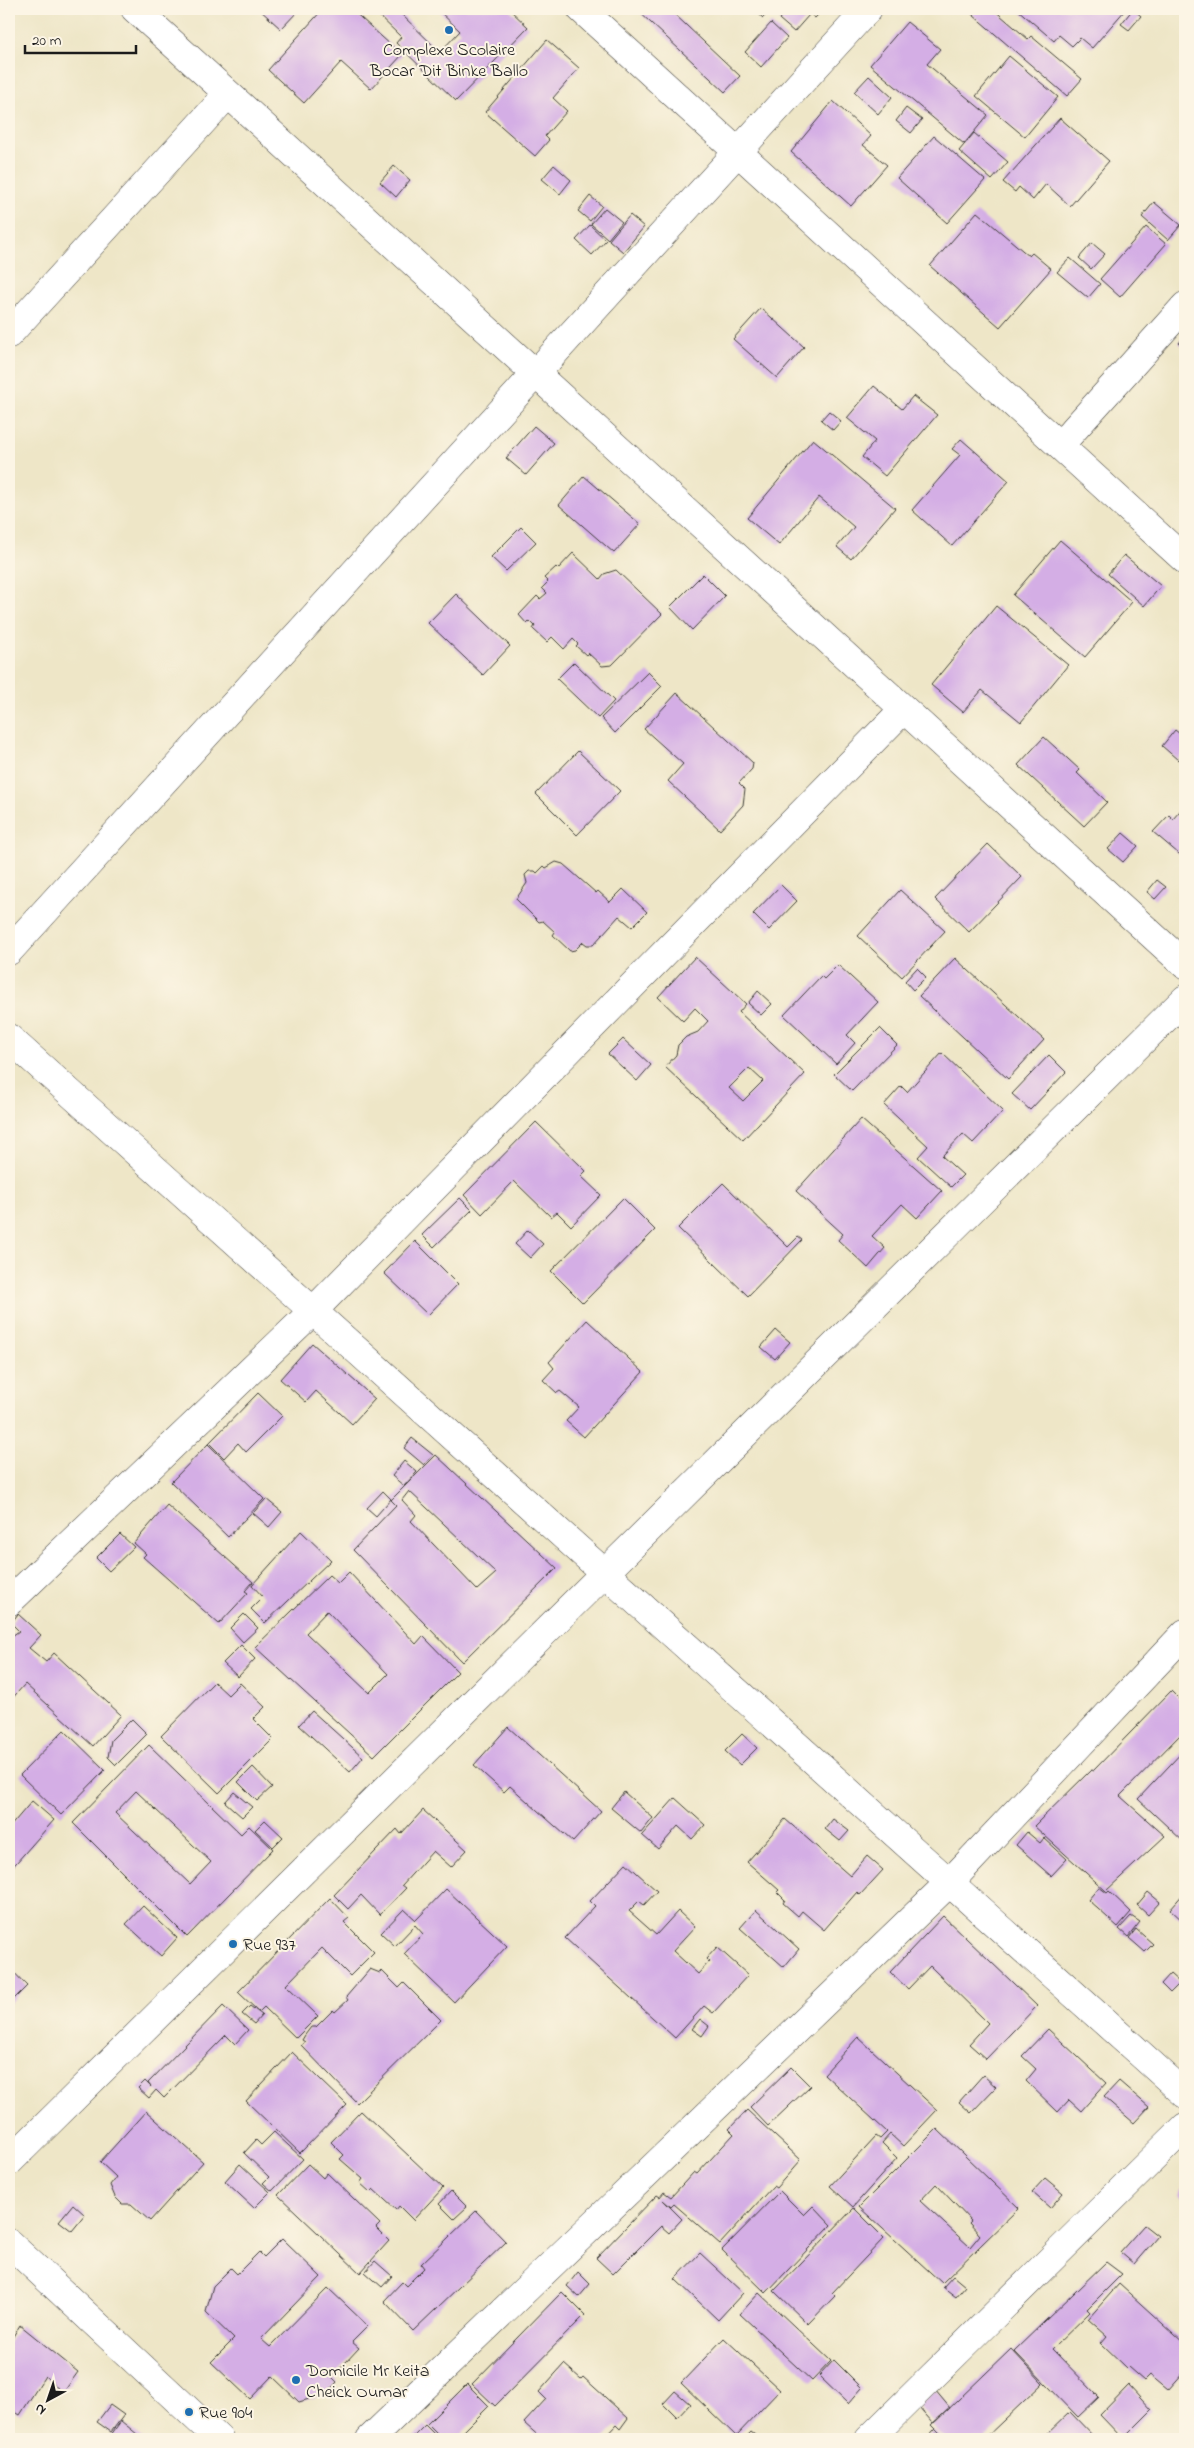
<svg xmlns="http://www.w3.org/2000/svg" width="1194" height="2448" viewBox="0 0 1194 2448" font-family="'Indie Flower',sans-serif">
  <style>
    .building { fill: #d4aee5; fill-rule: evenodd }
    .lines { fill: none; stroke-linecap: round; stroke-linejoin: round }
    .street-casing { stroke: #3c3a36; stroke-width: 29 }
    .street { stroke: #fff; stroke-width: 28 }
    .poi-dot { fill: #1f6fb2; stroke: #fcf5e5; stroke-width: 2 }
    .labels { text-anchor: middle; stroke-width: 4; stroke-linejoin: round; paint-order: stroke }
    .poi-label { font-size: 18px; fill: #1c1c1c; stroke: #fcf5e5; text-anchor: start }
  </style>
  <rect width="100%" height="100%" fill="#fcf5e5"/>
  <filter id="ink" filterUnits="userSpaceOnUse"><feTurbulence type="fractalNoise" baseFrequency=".02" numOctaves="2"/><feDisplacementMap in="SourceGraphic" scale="10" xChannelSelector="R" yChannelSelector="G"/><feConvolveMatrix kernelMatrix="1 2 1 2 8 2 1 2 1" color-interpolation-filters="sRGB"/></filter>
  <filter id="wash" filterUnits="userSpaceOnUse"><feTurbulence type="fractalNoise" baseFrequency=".0096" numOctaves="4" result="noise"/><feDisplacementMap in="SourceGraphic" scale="20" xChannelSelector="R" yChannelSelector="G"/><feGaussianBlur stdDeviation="1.12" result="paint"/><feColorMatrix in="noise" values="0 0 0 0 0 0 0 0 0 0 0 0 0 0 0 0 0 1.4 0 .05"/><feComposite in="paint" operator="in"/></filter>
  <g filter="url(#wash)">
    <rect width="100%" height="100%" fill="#eee6c7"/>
    <g id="blocks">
      <path class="building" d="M259,9h41l-19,20z
        M323,9h28l51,46 -31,34 -30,-27 -37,41 -36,-33z
        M372,9h24l44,43 20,-21 -23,-22h72l19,18 -72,74 -60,-58 5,-6z
        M636,9h33l71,67 -15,16z
        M753,9h18l-8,9z
        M788,9h13l8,6 -15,17 -15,-13z
        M805,9h19l-9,9z
        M966,9h27l35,30 3,-3 51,43 -15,17z
        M1017,9h109l-34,39 -12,-10 -8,8 -13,-11 -5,6z
        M1133,9l8,7 -12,14 -8,-6z
        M907,22l33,27 -13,15 61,51 -24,29 -94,-79z
        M771,23l16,15 -26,29 -16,-15z
        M547,40l32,28 -26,30 14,13 -22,25 4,4 -14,16 -50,-44z
        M1009,56l49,41 -33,40 -49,-41z
        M869,76l23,21 -14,17 -24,-22z
        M833,101l38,35 -8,9 24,20 -36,41 -60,-54z
        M906,108l16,12 -11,13 -15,-12z
        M1060,118l49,43 -39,45 -24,-22 -13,16 -14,-13 -4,5 -12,-10z
        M974,133l34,29 -16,18 -33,-29z
        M934,136l51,44 -38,43 -50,-45z
        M554,165l17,15 -11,14 -18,-15z
        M394,166l16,14 -14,17 -16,-15z
        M590,196l12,10 -12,15 -12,-10z
        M1154,202l27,23 -13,15 -26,-23z
        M605,208l17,14 -14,17 -17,-15z
        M977,212l52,44 3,-3 19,16 -51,58 -70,-61z
        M630,215l14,12 -21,25 -14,-12z
        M590,225l16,15 -14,15 -16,-15z
        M1146,227l20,17 -46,53 -20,-18z
        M1092,243l13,11 -14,15 -12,-11z
        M1070,258l30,26 -12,14 -31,-26z
        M761,308l43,39 -27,31 -44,-39z
        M1185,336v13l-6,-6z
        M874,386l28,23 11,-13 24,19 -52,61 -23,-19 13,-16 -28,-23z
        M829,411l12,10 -8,9 -12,-10z
        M534,426l20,17 -28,32 -20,-17z
        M813,439l82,69 -44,51 -14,-12 17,-20 -35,-30 -40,48 -32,-27z
        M961,439l48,42 -57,65 -40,-36 48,-55 -8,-6z
        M584,476l56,48 -26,29 -55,-48z
        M521,527l15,15 -30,29 -15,-14z
        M1060,540l72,62 -47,55 -72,-62z
        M573,553l27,26 4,-5 12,-4 46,44 -50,51 -10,1 -14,-13 -2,2 -10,-9 2,-2 -5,-5 -9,10 -12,-12 -5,5 -14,-13 2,-3 -5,-5 -3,3 -8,-9 18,-19 3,3 7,-6 -5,-5 6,-6 -4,-4 12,-11 2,2z
        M1124,555l37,31 -17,20 -36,-32z
        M703,574l22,22 -33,34 -22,-23z
        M456,594l54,52 -27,29 -55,-52z
        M996,606l72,59 -47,57 -39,-32 -19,22 -32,-27z
        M574,662l40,39 -16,17 -41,-39z
        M648,672l14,14 -47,47 -14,-15z
        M677,693l76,70 -1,6 -13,14 6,6 -2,16 -23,25 -52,-49 15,-17 -39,-35z
        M1175,730l10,8v13l-7,9 -16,-14z
        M1044,737l36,33 -3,3 30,29 -23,24 -66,-61z
        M578,751l42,40 -43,44 -41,-41z
        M1185,805v54l-32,-27 16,-17 4,4z
        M1123,833l15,13 -15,16 -15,-13z
        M988,844l34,33 -53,55 -34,-33z
        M556,862l7,2 33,29 2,-2 12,11 13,-13 24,23 -15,15 -13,-11 -26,29h-6l-4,-3 -8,8 -5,1 -17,-16 2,-3 -12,-11 -4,1 -23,-23 11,-16 -2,-8 4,-4h6l2,2 7,-7 2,2z
        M1157,880l9,7 -11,12 -8,-7z
        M781,885l16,16 -28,29 -16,-16z
        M900,890l45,41 -43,46 -44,-41z
        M695,957l51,47 -7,8 66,62 -62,66 -78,-73 11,-12 2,-10 8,-8 12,-5 10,-11 -13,-13 -12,13 -25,-24zM749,1068l14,13 -20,20 -14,-13z
        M955,958l89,82 -36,39 -89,-83z
        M838,965l40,37 -31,33 8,8 -19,21 -52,-49 37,-39 3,3z
        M917,968l9,9 -13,13 -8,-9z
        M758,991l14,13 -11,11 -13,-12z
        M880,1028l17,17 -45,46 -18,-17z
        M623,1039l28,26 -14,16 -29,-27z
        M942,1053l61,58 -30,32 -10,-9 -21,22 21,19 -12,12 -33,-30 10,-11 -44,-41 17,-19 6,6z
        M1049,1055l17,17 -36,38 -18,-16z
        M861,1119l81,72 -25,27 -15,-14 -30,32 13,12 -17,20 -30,-28 5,-6 -47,-43z
        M536,1122l50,49 -5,5 20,19 -30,31 -14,-14 -6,5 -37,-36 -32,33 -18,-19z
        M723,1183l65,64 10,-10 4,3 -54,56 -70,-68z
        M460,1198l12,12 -38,37 -12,-12z
        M623,1198l32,32 -72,73 -32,-32z
        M528,1230l15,14 -13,14 -15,-14z
        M415,1241l43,43 -30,31 -44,-42z
        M587,1320l56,52 -59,65 -18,-16 13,-14 -19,-16 -3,2 -14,-13 11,-12 -5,-6z
        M776,1330l14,12 -15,17 -14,-12z
        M312,1343l63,56 -23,25 -36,-33 -10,11 -26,-23z
        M258,1393l24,23 -36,36 -8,-9 -14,15 -15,-15z
        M412,1438l21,17 -9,10 -20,-17z
        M208,1444l56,55 -36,38 -57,-55z
        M436,1455l121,113 -95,94 -109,-112 43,-45 -5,-5zM409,1491l87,82 -19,17 -66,-69 5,-6 -14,-15z
        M404,1461l13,11 -13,14 -12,-10z
        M383,1491l8,8 -15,17 -9,-8z
        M266,1499l16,13 -13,15 -16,-14z
        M167,1505l86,77 -8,9 3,2 -29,31 -76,-67 3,-3 -12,-11z
        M301,1531l30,29 -66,63 -14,-14 12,-12 -11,-12z
        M120,1534l14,13 -25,24 -13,-13z
        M349,1572l67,72 7,-8 35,36 -84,84 -119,-109 74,-72 9,8zM327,1611l61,63 -19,19 -63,-60z
        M18,1614l23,21 -12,13 17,14 8,-9 67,62 -28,31 -68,-62 -16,18v-64l10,-7 -8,-8z
        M244,1614l14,14 -15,14 -13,-14z
        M241,1645l14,14 -17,18 -15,-14z
        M214,1682l14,13 12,-12 25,24 -12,12 20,20 -54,54 -58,-57z
        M1171,1691l14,14v25l-65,66 45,40 -59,55 -72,-65 57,-56 2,1z
        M312,1711l51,46 -13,15 -51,-47z
        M132,1719l15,15 -31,31 -8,-8 3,-17z
        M508,1727l93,84 -28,31 -63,-56 -6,6 -30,-27z
        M64,1730l41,40 -44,45 -41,-40z
        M742,1734l15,14 -17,17 -15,-14z
        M149,1745l92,89 8,-8 24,23 -86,88 -114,-114zM136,1791l75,71 -21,22 -75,-71z
        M1185,1749v94l-47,-44z
        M253,1767l19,20 -15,14 -19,-19z
        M234,1792l18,15 -10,10 -17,-15z
        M624,1792l29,26 -12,15 -30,-25z
        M675,1798l30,27 -13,14 -14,-13 -20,23 -16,-14z
        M32,1801l22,19 -45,51v-43z
        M423,1810l44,40 -16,17 -18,-16 -31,34 4,3 -26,27 -19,-20 -13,14 -14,-14 63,-66 4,5z
        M785,1819l65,57 17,-20 16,14 -23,25 -3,-3 -33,38 -22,-19 -4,5 -15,-13 2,-3 -8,-8 2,-2 -32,-28z
        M833,1819l16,12 -9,10 -15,-12z
        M265,1820l18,17 -10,10 -18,-17z
        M1027,1832l13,11 4,-5 23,21 -16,17 -35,-31z
        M626,1863l31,28 -13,14 -5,-4 -10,10 27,24 22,-24 17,16 -22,24 25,23 11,-12 -3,-3 11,-12 31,28 -35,38 -9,-7 -29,32 -110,-100 30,-32 -5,-5z
        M1099,1887l8,6 2,-2 22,21 -13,15 -30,-27z
        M446,1889l61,57 -53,56 -50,-48 19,-20 -8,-9 -20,21 -14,-13 23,-24 12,11z
        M1148,1892l12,10 -12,13 -11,-10z
        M1185,1892v31l-15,-14z
        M330,1898l19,20 -5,4 30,30 -24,24 -28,-28 -36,37 32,31 -22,22 -32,-31 -5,5 -21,-20z
        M143,1906l34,32 -16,18 -35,-32z
        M756,1910l43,39 -15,18 -44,-39z
        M943,1916l94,90 -51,53 -17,-15 19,-21 -58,-57 -22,23 -18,-17z
        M1131,1916l9,6 -12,15 -9,-8z
        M1136,1929l17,15 -8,8 -16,-14z
        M9,1967l18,19 -18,18z
        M370,1969l10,4 2,-2 17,17 5,-5 37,37 -84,83 -56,-58 4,-3 -3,-2 3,-5 6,-8h5l17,-17 2,2 13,-12 -2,-3z
        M1170,1974l10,9 -10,10 -9,-9z
        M223,2006l25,24 -13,14 -9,-9 -62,63 -8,-8 -7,8 -11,-10 7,-7 6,6 -3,-4z
        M250,2006l12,9 -8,9 -12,-10z
        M700,2019l9,7 -7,10 -10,-7z
        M1048,2029l58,54 -25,28 -12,-11 -11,12 -32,-31 10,-12 -14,-13z
        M858,2037l79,73 -34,36 -13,-12 -8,9 15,15 -44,49 -23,-21 46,-50 4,3 7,-7 -63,-58z
        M292,2052l55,53 -47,48 -54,-52z
        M791,2067l19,19 -42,40 -18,-19z
        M983,2075l13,12 -25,26 -12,-11z
        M1119,2081l30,26 -15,16 -30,-26z
        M747,2110l54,50 -25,28 -3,-2 -53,58 -46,-40 -3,3 -8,-7 19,19 -13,14 -8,-7 -48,48 -17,-16 61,-63 3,2 4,-5 7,5 23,-25 3,2 37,-40 -5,-5z
        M146,2111l57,51 -53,59 -19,-17h-9l-7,-7 -5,-12 6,-8 -16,-15z
        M361,2111l82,77 -30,32 -14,-14 -3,4 -23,-21 -3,3 -10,-9 3,-4 -23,-20 4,-4 -13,-13z
        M937,2129l82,79 -77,75 -83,-76zM936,2184l35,37 -2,2 11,12 -10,12 -50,-46z
        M274,2132l29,27 -31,32 -9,-8 6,-6 -25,-24 12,-13 5,5z
        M240,2164l30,28 -16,16 -29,-27z
        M308,2164l15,14 4,-5 53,51 -4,4 13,13 -29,32 -82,-78z
        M1045,2178l18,15 -13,15 -18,-16z
        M1185,2186v14l-6,-6z
        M451,2191l16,16 -13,12 -15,-15z
        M780,2191l24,24 9,-9 18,19 -65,68 -44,-43z
        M73,2204l12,11 -13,16 -13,-10z
        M854,2208l30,30 -52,55 3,3 -27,28 -34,-33z
        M476,2211l30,31 -93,89 -29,-30 18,-19 4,4 18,-18 -3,-4z
        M1144,2225l14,11 -24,28 -14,-12z
        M282,2239l39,38 -60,62 9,8 58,-59 40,38 -16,16 7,6 -27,29 5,5 -11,12 -27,8 -27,-26 -22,23 -39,-37 23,-23 -28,-27 7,-26 18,-18 6,6 22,-22 5,5z
        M700,2253l43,40 -25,27 -43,-41z
        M375,2261l17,15 -10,11 -17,-15z
        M1106,2262l16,12 -35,35 3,3 -38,37 47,48 -21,20 -64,-66z
        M578,2272l12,12 -11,13 -12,-11z
        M953,2276l12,10 -9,11 -13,-10z
        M1119,2284l66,60v27l-17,19 -18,-15 -6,6 -16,-14 -1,1 -26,-25 6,-7 -19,-17z
        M562,2292l23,23 -90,91 -23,-22z
        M759,2293l72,68 -19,20 -72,-67z
        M20,2325l58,47 -15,21 -18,-17 -25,39 -11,-7v-65z
        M724,2338l56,52 -44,46 -55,-53z
        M1011,2349l32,34 -59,56h-38l-14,-14z
        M834,2360l28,28 -14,16 -29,-28z
        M564,2364l17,15 2,-2 45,41 -8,11 -4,-4 -13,14h-61l-18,-16 22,-24 -7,-7z
        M467,2384l22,22 -33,33h-14l-15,-15z
        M1129,2385l23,25 -29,29 -23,-24z
        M935,2390l15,18 -17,15 -15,-17z
        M675,2391l15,13 -13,14 -14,-14z
        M110,2405l14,10 -13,17 -14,-10z
        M1070,2412l26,27h-46l-4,-4z
        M121,2421l22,18h-35z
        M425,2425l14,14h-28z
        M9,2429l13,10h-13z
        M934,2430l9,9h-17z
        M751,2432l9,7h-16z"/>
    </g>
  </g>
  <g filter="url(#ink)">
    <use href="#blocks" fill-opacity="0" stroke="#3c3a36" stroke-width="1"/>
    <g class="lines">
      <defs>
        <path id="street" d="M135,9l1050,956
          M581,9l604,551
          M9,334l219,-240
          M1060,445l125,-139
          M9,951l859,-942
          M9,1038l1176,1056
          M9,1602l304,-291 591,-602
          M9,2162l1176,-1163
          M9,2243l210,196
          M370,2439l580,-557 235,-249
          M869,2439l316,-312"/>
      </defs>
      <use href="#street" class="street-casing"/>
      <use href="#street" class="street"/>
    </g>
  </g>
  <g class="poi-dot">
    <circle cx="449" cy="30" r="5"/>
    <circle cx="233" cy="1944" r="5"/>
    <circle cx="296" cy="2380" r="5"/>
    <circle cx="189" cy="2412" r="5"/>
  </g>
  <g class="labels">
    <g class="poi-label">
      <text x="449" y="55" text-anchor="middle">Complexe Scolaire<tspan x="449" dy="21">Bocar Dit Binke Ballo</tspan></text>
      <text x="243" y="1950">Rue 937</text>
      <text x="306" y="2376">Domicile Mr Keita<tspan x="306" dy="21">Cheick Oumar</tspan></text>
      <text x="199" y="2418">Rue 904</text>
    </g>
  </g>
  <rect width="1194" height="2448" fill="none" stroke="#fcf5e5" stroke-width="30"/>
  <g transform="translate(48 2400) rotate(220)" stroke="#fcf5e5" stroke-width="4" paint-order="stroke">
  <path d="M0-4L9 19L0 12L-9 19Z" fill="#1c1c1c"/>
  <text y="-8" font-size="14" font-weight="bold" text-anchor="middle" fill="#1c1c1c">N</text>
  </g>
  <path d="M25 45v8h111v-8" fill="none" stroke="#1c1c1c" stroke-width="2.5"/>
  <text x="32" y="45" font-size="15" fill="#1c1c1c" stroke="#fcf5e5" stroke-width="4" paint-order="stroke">20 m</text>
</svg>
